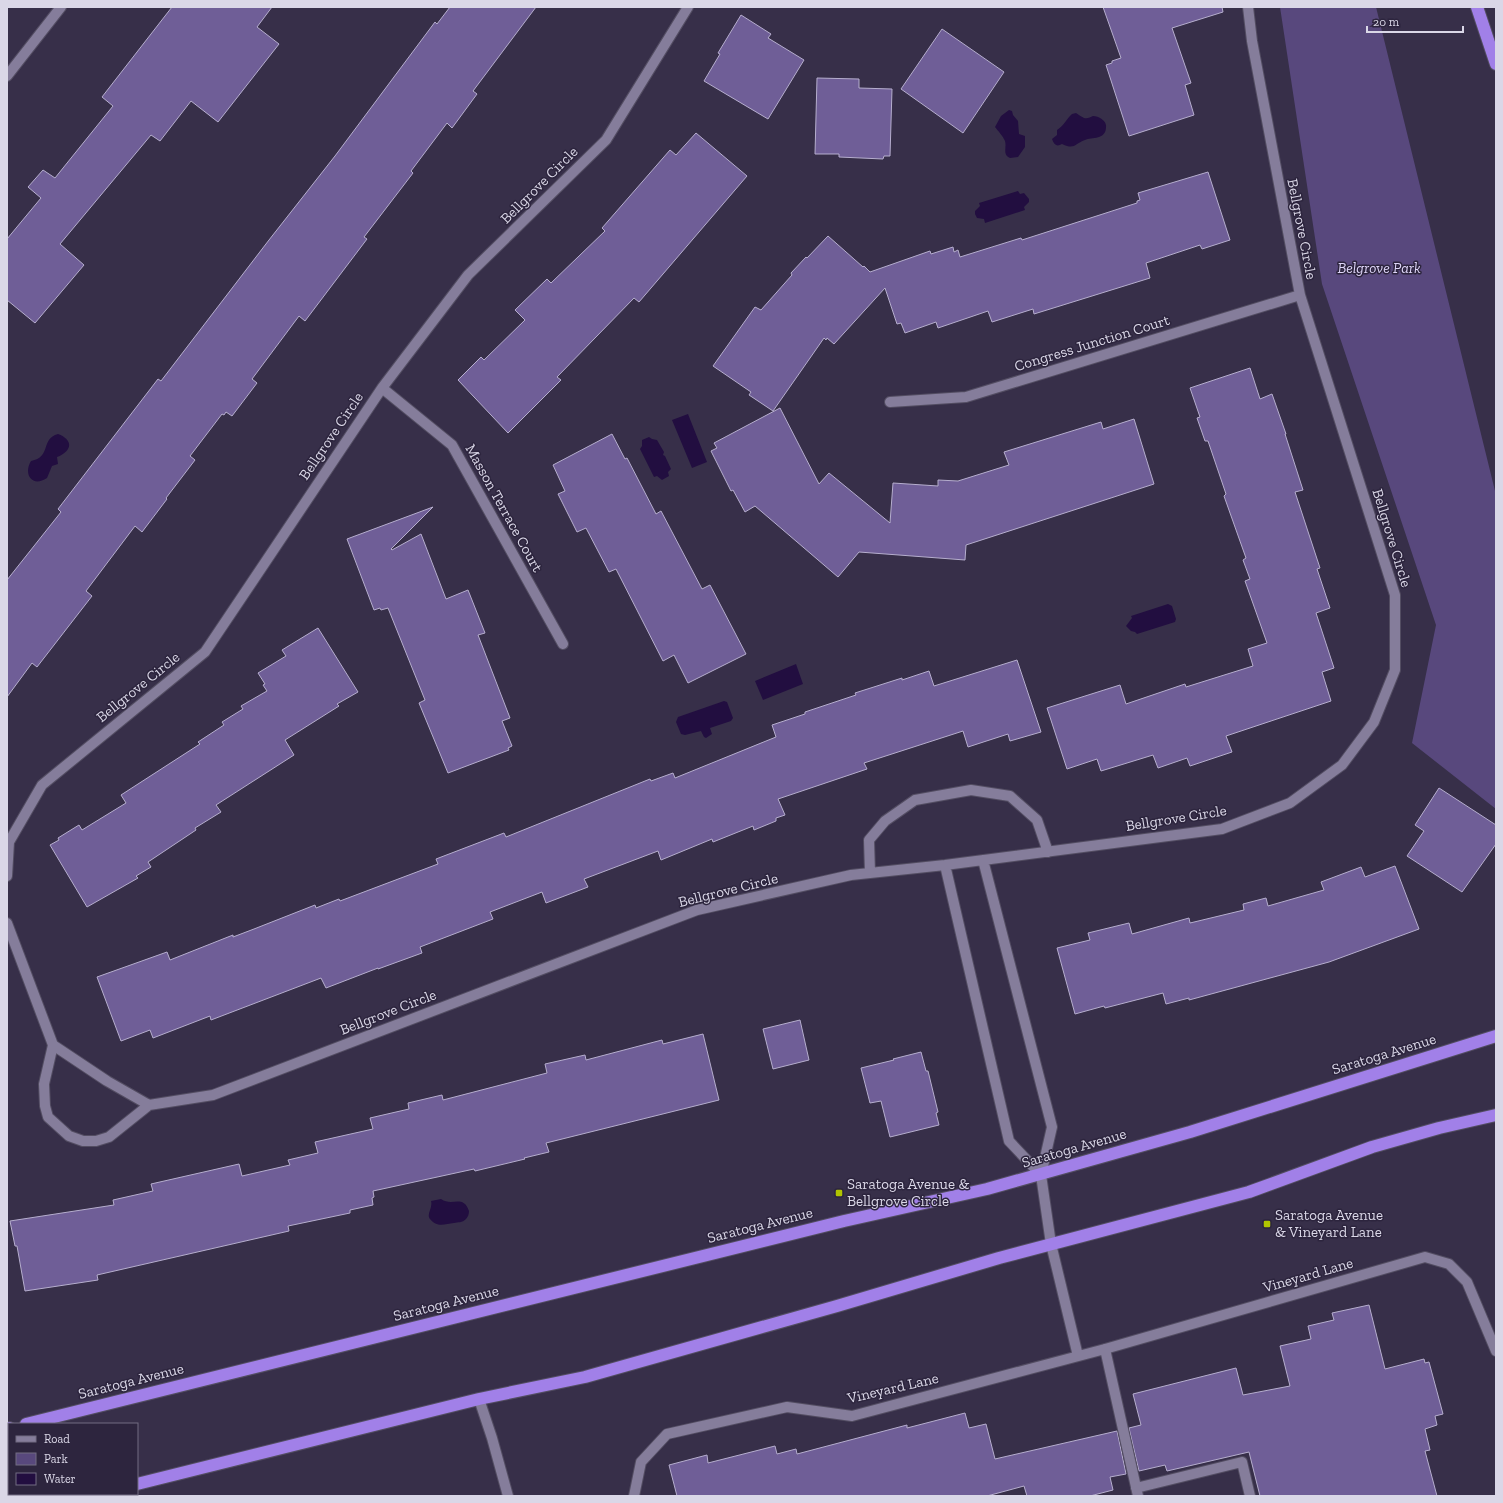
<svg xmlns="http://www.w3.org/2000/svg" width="1503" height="1503" viewBox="0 0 1503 1503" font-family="'Zilla Slab',serif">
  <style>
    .green { fill: #58487d }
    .water { fill: #220e40 }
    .building { fill: #6f5e97; stroke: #b6aece }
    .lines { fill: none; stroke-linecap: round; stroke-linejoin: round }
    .minor-casing { stroke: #534d62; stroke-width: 12 }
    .highway-casing { stroke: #534d62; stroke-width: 14 }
    .minor { stroke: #857d9b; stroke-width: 10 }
    .highway { stroke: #a180e8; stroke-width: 12 }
    .poi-dot { fill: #b1c500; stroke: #2d253e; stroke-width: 1.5 }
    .labels { text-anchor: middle; stroke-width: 3; stroke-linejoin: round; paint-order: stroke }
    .street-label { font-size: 15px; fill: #dad7e7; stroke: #2d253e }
    .park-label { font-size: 15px; font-style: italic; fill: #dfd6f9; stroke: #2d253e }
    .poi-label { font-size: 15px; fill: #dad7e7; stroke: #2d253e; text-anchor: start }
  </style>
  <rect width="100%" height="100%" fill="#372f49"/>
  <path class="green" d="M1280,7h96l120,488v314l-84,-66 24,-118 -114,-341z"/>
  <path class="water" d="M1009,110l3,1 1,4 5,6 1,13 6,2v11l-7,10 -8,1c-8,-4 -3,-10 -5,-17 -2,-5 -7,-10 -10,-14l6,-11z
    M1076,113c3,2 6,4 8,5 4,1 6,-1 9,-2 6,0 14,5 13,11 0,13 -14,10 -21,13 -11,4 -10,10 -23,4 -5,3 -8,1 -10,-5l5,-4v-5c8,-5 9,-11 15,-16z
    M1018,191l2,3 4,-1 5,6v3l-5,5 1,3 -40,13 -1,-4 -7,-1 -2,-4v-3l5,-5 -1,-3z
    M688,414l19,48 -15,6 -20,-48z
    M58,434c16,6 14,17 -1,23l1,7 -6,2 -5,12c-15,10 -24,-4 -16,-17 21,-4 9,-22 27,-27z
    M649,437l3,2 5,1 7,12 -1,3 2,1 6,13 -3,3 1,4 -7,4 -5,-4 -3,1 -14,-28 2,-3v-6z
    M1168,604l4,2 4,13 -1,3 -38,12 -2,-2 -4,-1 -5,-5 6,-8 -1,-2z
    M796,664l7,20 -40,16 -8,-19z
    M724,701l3,1 6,16 -2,3 -21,7 2,6 -6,4 -2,-1 -3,-6 -16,4 -4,-1 -5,-12 2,-5z
    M441,1199c11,8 22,-5 28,12 0,3 -1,6 -3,8 -4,4 -8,3 -12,4 -9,1 -17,5 -24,-4 -4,-5 3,-11 1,-18z"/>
  <path class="building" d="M172,7h100l-15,20 22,17 -61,78 -27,-21 -31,40 -9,-6 -91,109 24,21 -49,58 -28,-23v-61l34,-41 -13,-11 15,-17 12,8 58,-72 -11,-9z
    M450,7h86l-63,84 4,3 -25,34 -5,-5 -36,48 2,2 -49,64 3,2 -62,82 -6,-5 -47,63 5,4 -25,33 -6,-4 -2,3 -2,-1 -32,42 5,4 -29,38 1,1 -25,33 -7,-6 -49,65 6,5 -55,71 -5,-4 -25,34v-117l54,-68 -3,-3 100,-130 3,2 108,-141 66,-84 100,-134 2,2z
    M1103,7h119l1,5 -51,16 19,55 -6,2 9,30 -65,21 -23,-71 6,-2v-2l9,-3z
    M741,15l30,19 -3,4 36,22 -36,59 -64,-38 16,-27 -2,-1z
    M942,29l62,43 -41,61 -62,-44z
    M817,78l42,1v9l33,1 -2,67h-6l-1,3 -44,-2v-3h-24z
    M696,133l51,43 -108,126 -5,-4 -77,79 4,3 -53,53 -50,-53 23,-23 3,3 41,-40 -10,-10 32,-31 4,4 54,-52 -3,-3 68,-78 6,5z
    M1208,172l22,68 -28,9 -2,-4 -54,18 4,15 -116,36 -1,-5 -41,13 -4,-11 -50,17 -2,-6 -31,11 -4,-10 -4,1 -12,-36 -51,56 -7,-6 -1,2 -2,-2 -51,73 -24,-16 2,-3 -38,-26 42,-59 6,3 31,-35 -1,-2 15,-16 1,1 21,-22 35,31 1,-1 6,6 60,-21 1,3 22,-7 1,5 4,-2 2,7 61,-19 1,2 115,-37v-2l3,-1 -2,-7z
    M1250,368l10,31 12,-5 14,40h-1l18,56 -8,2 25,76 -3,1 13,39 -14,5 18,55 -12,4 9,29 -105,35 6,16 -42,14 -3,-8 -29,10 -5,-13 -52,16 -4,-12 -30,10 -20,-61 73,-23 6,19 59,-20 1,3 67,-21 -5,-17 19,-6 -22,-62 5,-2 -7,-19 3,-2 -22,-62 2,-2 -18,-53h-3l-8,-23 3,-1 -10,-29z
    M780,408l39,76 10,-11 61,50 3,-40 45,3v-6l20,1 51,-16 -5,-13 97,-30 2,7 31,-10 20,65 -188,61 -1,15 -106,-8 -21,25 -83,-71 -10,6 -12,-22 -2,1 -20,-40 6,-3 -3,-5z
    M612,434l13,25 2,-1 29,56 5,-3 41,78 8,-4 36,69 -58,29 -14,-28 -11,6 -47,-92 -7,3 -23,-44 -9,4 -19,-38 7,-3 -12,-26z
    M433,507l-42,42 1,1 29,-16 25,65 22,-9 17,43 -7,2 32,83 -8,3 10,25 -4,2 1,2 -61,23 -29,-70 6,-3 -37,-92 -7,2 -1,-2 -6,2 -27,-71z
    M318,628l40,64 -21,12 2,2 -54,34 9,15 -78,50 5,7 -26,16 1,2 -48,32 3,5 -15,9 2,2 -51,29 -37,-62 9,-5 -1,-2 21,-13 3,5 44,-27 -5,-8 79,-51 -2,-2 26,-17 -2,-3 21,-13 -2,-3 26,-15 -4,-6 2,-1 -7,-11 28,-17 -4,-6z
    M1017,660l24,72 -31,9 -2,-7 -40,13 -5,-16 -99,32 3,6 -89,30 7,16 -9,3v3l-22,9 -1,-4 -40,16 -1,-3 -51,21 -3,-9 -74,28 4,8 -42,16 -4,-11 -52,20 3,7 -73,28 2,6 -44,16v-1l-52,20 -5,-10 -110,42 -1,-4 -57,22 -3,-8 -29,11 -24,-64 70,-25 3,8 63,-25v2l21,-8 61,-24 1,3 23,-9 1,2 98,-37 -2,-5 68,-26 2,4 144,-58 1,2 22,-8 2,5 101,-41 -4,-12 33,-11v-2l51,-17 -1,-2 47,-15v2l27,-9 5,15z
    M1439,788l57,37v19l-34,48 -55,-36 17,-25 -9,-6z
    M1395,866l24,63 -90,33 -140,38v-2l-23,6 -3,-11 -58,15 -1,-2 -29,8 -18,-66 33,-8 -2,-7 41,-10 3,11 57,-16 1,5 54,-13 -1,-6 23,-6 2,8 56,-16 -3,-8 40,-15 4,10z
    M800,1020l9,40 -36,9 -10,-40z
    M703,1034l16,66 -173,43 3,9 -25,6 1,1 -50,12 -1,-2 -101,22 1,6 -2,1 1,7 -23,5v3l-62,13 1,5 -192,44 1,5 -73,11 -8,-45h-2l-5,-25 104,-16 -1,-5 40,-9 -2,-7 88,-20 3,12 48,-11 -2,-5 30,-7 -3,-11 58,-13 -3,-11 39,-9 -1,-6 34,-8 1,5 104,-27 -2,-9 40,-9 1,5 76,-20 1,4z
    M921,1052l5,19h2l10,41 -2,1 3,12 -49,12 -9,-36 -11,2 -9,-35 33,-8 -1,-1z
    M1369,1305l16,64 39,-10 1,4 4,-1 14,52 -8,2 2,9 -12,4 5,21 -5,1 12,45h-177l-11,-44 -82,19 -2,-6 -26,6 -10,-43 12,-3 -8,-31 103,-26 7,27 47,-9 -10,-40 31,-7 -3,-13 26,-6 -2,-7z
    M965,1413l4,15 17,-4 9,35 122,-28 9,43 -16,3 3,13 -23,6h-63l-3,-10 -37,10h-310l-8,-31 38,-10 1,8 67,-17 2,8 19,-5 1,5 110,-29v3z"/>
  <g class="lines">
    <defs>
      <path id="minor" d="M7,76l54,-69
        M382,388l70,57 111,199
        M890,402l76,-5 334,-102
        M983,860l69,267 -11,48 10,69 27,112
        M945,865l64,276 32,34
        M870,873l-1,-33 16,-19 30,-21 56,-10 39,6 27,24 11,32
        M7,876l2,-34 33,-57 163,-133 177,-264 86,-113 138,-135 82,-133
        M7,923l46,122 54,36 42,24 64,-10 484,-185 154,-35 94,-10 277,-36 68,-26 52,-38 32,-43 21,-52v-75l-95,-300 -48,-254 -4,-34
        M53,1045l-9,39 1,22 3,11 21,19 14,5h13l13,-4 40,-32
        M1105,1349l33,147
        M479,1399l13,39 16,58
        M1136,1488l106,-26 8,34
        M634,1496l7,-34 26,-28 120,-27 65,9 253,-67 320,-92 24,7 18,18 29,69"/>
      <path id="highway" d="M1477,7l19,57
        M26,1424l818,-203 143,-32 203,-57 306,-96
        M7,1429l2,-1
        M137,1484l342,-85 106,-22 252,-71 162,-48 250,-66 123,-45 67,-19 57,-13
        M86,1496l8,-2"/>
    </defs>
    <use href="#minor" class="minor-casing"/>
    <use href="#highway" class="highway-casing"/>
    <use href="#minor" class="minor"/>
    <use href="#highway" class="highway"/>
  </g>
  <g class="poi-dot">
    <rect x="835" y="1189" width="8" height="8" rx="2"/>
    <rect x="1263" y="1220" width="8" height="8" rx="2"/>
  </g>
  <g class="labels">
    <g class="street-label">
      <text transform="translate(539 185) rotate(-45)" y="5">Bellgrove Circle</text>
      <text transform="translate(1302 229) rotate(79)" y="5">Bellgrove Circle</text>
      <text transform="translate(1092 343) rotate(-17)" y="5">Congress Junction Court</text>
      <text transform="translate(331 436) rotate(-56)" y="5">Bellgrove Circle</text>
      <text transform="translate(504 508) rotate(61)" y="5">Masson Terrace Court</text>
      <text transform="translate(1392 538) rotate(73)" y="5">Bellgrove Circle</text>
      <text transform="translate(138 687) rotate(-39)" y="5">Bellgrove Circle</text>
      <text transform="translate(1176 818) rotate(-9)" y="5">Bellgrove Circle</text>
      <text transform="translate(728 890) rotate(-14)" y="5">Bellgrove Circle</text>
      <text transform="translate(388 1012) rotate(-21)" y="5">Bellgrove Circle</text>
      <text transform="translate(1384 1054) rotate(-17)" y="5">Saratoga Avenue</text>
      <text transform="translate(1074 1148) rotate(-16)" y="5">Saratoga Avenue</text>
      <text transform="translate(760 1225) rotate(-14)" y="5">Saratoga Avenue</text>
      <text transform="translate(1308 1275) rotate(-16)" y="5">Vineyard Lane</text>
      <text transform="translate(446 1303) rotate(-14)" y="5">Saratoga Avenue</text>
      <text transform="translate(131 1381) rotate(-14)" y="5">Saratoga Avenue</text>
      <text transform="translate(893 1388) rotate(-13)" y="5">Vineyard Lane</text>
    </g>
    <g class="park-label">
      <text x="1379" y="273">Belgrove Park</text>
    </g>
    <g class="poi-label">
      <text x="847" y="1189">Saratoga Avenue &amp;<tspan x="847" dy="17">Bellgrove Circle</tspan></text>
      <text x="1275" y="1220">Saratoga Avenue<tspan x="1275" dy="17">&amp; Vineyard Lane</tspan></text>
    </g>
  </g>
  <rect width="1503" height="1503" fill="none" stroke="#dad7e7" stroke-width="16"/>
  <rect x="8" y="1423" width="130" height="72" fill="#2d253e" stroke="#726c82"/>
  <rect x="16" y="1436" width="20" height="6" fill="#857d9b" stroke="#726c82"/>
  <text x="44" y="1443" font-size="12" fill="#dad7e7">Road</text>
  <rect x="16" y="1453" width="20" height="12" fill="#58487d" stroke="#726c82"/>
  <text x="44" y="1463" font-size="12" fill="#dad7e7">Park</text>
  <rect x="16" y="1473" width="20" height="12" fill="#220e40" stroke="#726c82"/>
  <text x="44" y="1483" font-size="12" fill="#dad7e7">Water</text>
  <path d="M1367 26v6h96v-6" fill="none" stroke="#dad7e7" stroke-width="2"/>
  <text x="1373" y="26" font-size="12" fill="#dad7e7" stroke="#2d253e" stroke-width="3" paint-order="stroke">20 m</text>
</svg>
